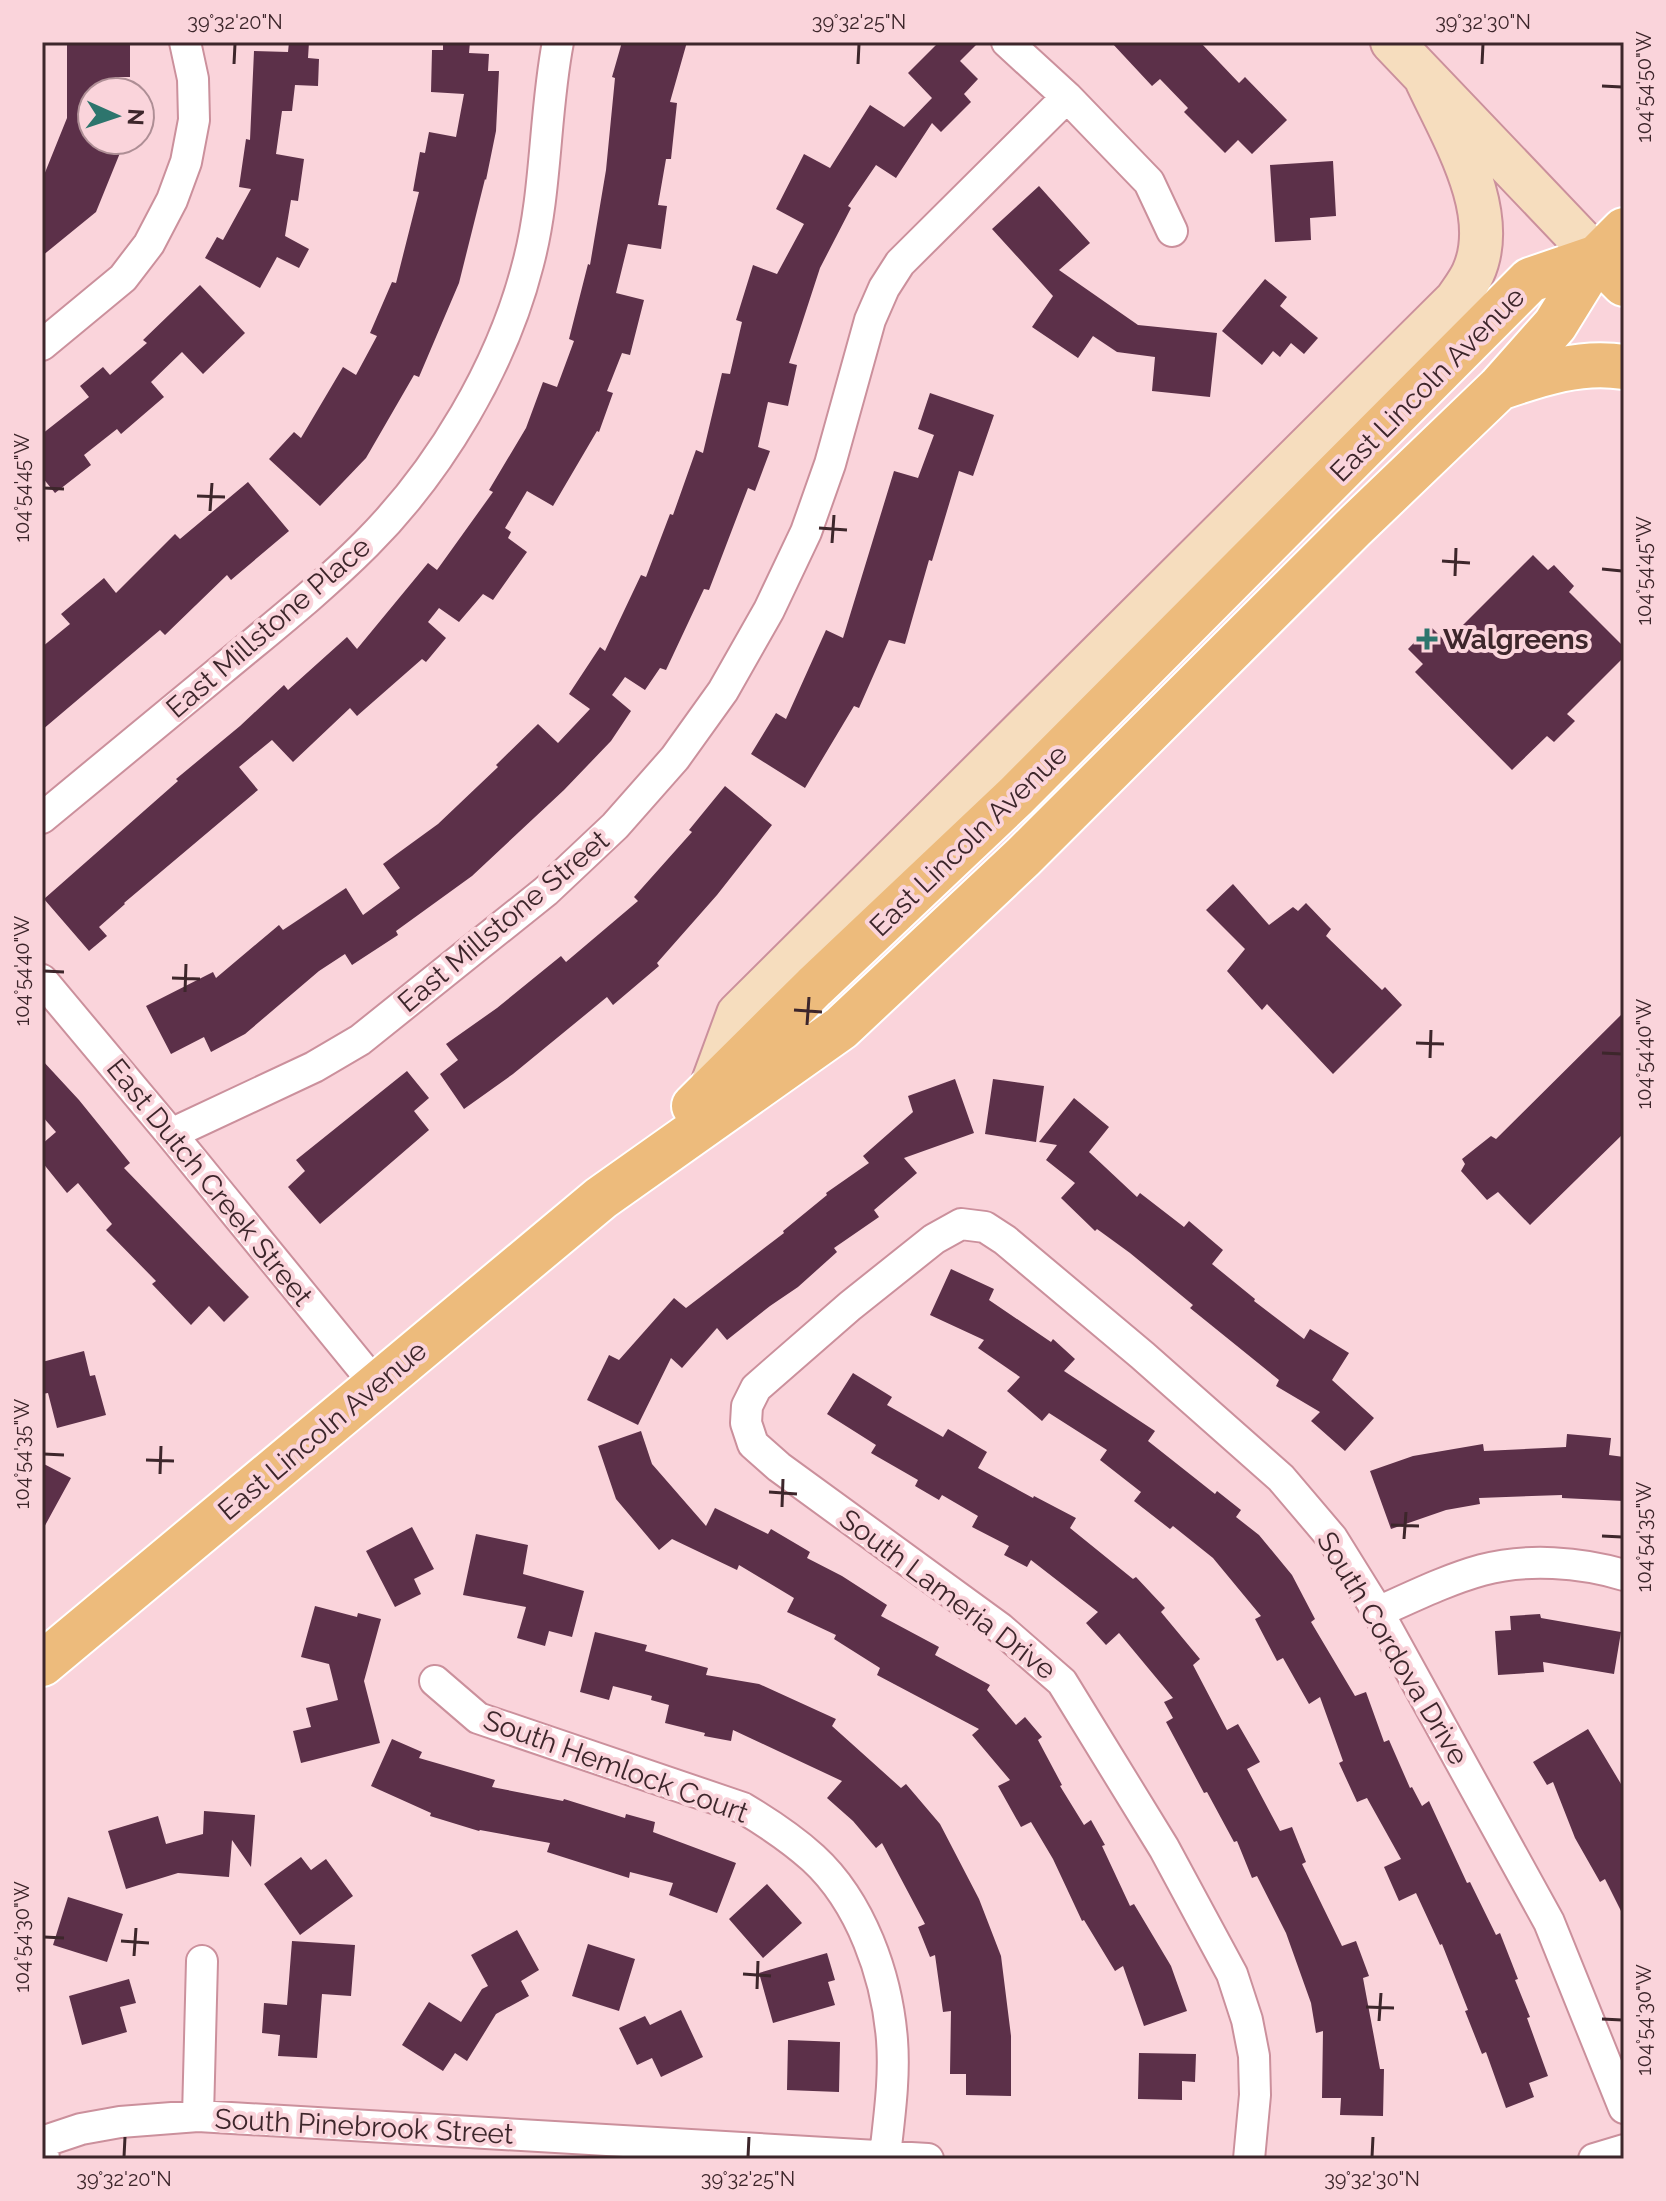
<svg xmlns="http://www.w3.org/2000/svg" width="1666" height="2201" viewBox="0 0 1666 2201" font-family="Raleway,sans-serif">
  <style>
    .building { fill: #5c3049 }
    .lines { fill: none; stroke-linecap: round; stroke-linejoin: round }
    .minor-casing { stroke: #cb909c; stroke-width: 34 }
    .secondary-casing { stroke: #cb909c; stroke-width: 46 }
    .primary-casing { stroke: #fff; stroke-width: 48 }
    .minor { stroke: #fff; stroke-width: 30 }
    .secondary { stroke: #f6ddbe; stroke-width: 42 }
    .primary { stroke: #edbb7c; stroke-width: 44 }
    .ticks { fill: none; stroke: #3d262b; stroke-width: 3 }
    .poi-dot { fill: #2d756d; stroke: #fad4db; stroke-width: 3 }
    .labels { text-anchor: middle; stroke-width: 8; stroke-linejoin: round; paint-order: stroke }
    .street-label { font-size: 28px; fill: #3d262b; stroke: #fad4db }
    .poi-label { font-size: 28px; font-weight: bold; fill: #3d262b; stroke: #fad4db; text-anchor: start }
    .neatline { fill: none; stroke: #3d262b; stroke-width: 3 }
    .ticks-label { font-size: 20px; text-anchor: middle; fill: #3d262b }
  </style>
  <rect width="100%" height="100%" fill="#fad4db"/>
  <path class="building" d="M90,42h40v35h-14v15h-24v48h11l19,8 -26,64 -54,44v-76l25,-62v-75z
    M289,42h20l-1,16 11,1 -1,27 -23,-1 -3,26h-10l-6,43 28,5 -6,42 -7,-1 -6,36 24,13 -10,19 -22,-11 -17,31 -55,-30 12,-21 6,3 28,-51 -12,-2 7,-48 4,1 4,-89 34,1z
    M443,42h27l-1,11 20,1 -1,17h11l-3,60 -10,49 -1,-1 -26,104 -40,94 -5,-2 -48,83 -46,48 -51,-47 25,-27 7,6 42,-71 13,8 21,-39 -7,-3 22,-51 4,1 23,-91 -6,-1 7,-39 5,1 4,-21 27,5 8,-43 -33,-2 1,-42h11z
    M622,42h65l-17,60 7,1 -6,56h-5l-8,46 9,1 -6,43 -33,-5 -12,49 28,7 -14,55 -8,-2 -15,38 6,2 -14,39 -2,-1 -44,75 -26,-15 -22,37 6,4 -3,6 19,14 -34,48 -10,-6 -24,28 -20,-14 -11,14 18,16 -20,24 -4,-3 -65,57 -7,-8 -57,54 -21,-22 -33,27 19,23 -134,113 1,1 -26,23 8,9 -18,15 -45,-52 134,-118 -2,-2 64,-53 44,-41 4,5 59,-53 10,12 71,-86 9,7 56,-78 -4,-2 37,-62 17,-46 14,5 17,-46 -5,-2 19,-75 2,1 16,-95 9,-92 -3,-1z
    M939,42h40l-19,19 18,18 -14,15 7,8 -30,30 -9,-9 -36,55 -20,-13 -28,41 3,2 -31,60 -31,95 8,2 -9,41 -20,-4 -10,45 12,4 -15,40 -7,-3 -39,102 -5,-1 -38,81 -6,-2 -15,22 -20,-13 -13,18 19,16 -20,30 -47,49 -92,86 -76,55 2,4 -46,30 -7,-11 -26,17 -74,63 -34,18 -7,-15 -33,17 -25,-48 67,-34 3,6 63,-53 4,5 63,-42 17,27 37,-27 -17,-24 55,-40 60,-57 -2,-2 42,-41 20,19 32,-34 -21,-15 31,-47 5,4 36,-76 5,2 24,-63 3,1 23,-65 7,3 19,-80 8,1 12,-52 -6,-2 17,-55 24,9 27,-50 -28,-15 28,-55 26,14 40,-63 34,22 28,-29 -24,-25z
    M1111,42h89l39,41 6,-6 42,43 -35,34 -14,-14 -13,13 -41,-41 4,-4 -28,-29 -8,7z
    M1333,161l3,55 -26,2 1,22 -36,2 -5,-77z
    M1039,186l51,57 -31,27 79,55 79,8 -7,64 -58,-6 3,-34 -38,-5 -24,-16 -15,22 -46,-31 21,-31 -61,-67z
    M1265,279l22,18 -7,9 38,32 -14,16 -13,-11 -11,14 -7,-6 -11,14 -40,-34z
    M200,285l45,48 -42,41 -21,-22 -31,30 13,15 -43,37 -4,-5 -33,26 7,10 -36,28 -13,-16v-43l47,-37 -9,-11 23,-19 7,8 37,-32 -4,-3z
    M930,393l64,22 -21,61 -14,-5 -27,90 -3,-1 -24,84 -16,-4 -30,68 -5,-2 -49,82 -54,-34 25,-41 10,6 40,-89 17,8 51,-167 24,7 16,-43 -16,-6z
    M248,482l41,49 -58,49 -4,-5 -62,60 -5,-5 -118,100v-83l28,-23 -9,-10 43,-36 12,15 59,-59 5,5z
    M1533,555l15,15 6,-5 20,21 -5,6 55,55v10l-57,57 8,7 -21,21 -7,-6 -35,34 -97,-98 8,-8 -15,-15 22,-23 16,16z
    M725,786l47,39 -55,70 -60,68 2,3 -46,39 -6,-8 -94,77 -49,35 -24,-35 18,-14 -12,-16 51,-36 64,-52 5,6 72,-61 -4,-4 58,-65 -3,-2z
    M1233,884l36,41 24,-18 5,4 8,-8 25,26 -5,7 56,54 3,-3 17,18 -69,69 -66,-70 -5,6 -35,-39 18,-22 -39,-39z
    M1624,1012v121l-94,92 -32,-33 -11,8 -26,-29 4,-7 -3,-5 29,-23 5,3z
    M42,1060l37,40 51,63 -6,5 125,129 -25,25 -15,-16 -18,19 -39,-41 4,-3 -50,-51 6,-6 -34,-41 -11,10 -25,-31v-18l14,-12 -14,-16z
    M407,1071l22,27 -15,13 15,19 -109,94 -32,-37 17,-16 -9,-11z
    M955,1079l19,54 -70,25 13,15 -43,37 5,7 -45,31 3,4 -39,35 -28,19 -43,34 -10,-12 -35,40 -11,-10 -33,67 -51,-25 22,-45 10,5 55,-62 12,10 98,-75 -1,-2 44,-36 -1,-2 43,-30 -6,-7 50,-44 -5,-16z
    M993,1079l51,7 -8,56 -51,-8z
    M1074,1098l35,29 -20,25 48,45 3,-4 44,34 5,-6 34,29 -11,14 43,35 -1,2 50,38 6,-10 39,24 -17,27 42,38 -29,33 -34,-30 9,-9 -44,-26 3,-6 -89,-72 3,-3 -63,-52 -33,-24 -2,2 -34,-33 14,-15 -29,-23 11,-15 -18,-3z
    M951,1269l43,20 -5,11 62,42 2,-3 22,20 -11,12 91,60 -7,10 67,53 2,-3 24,19 -5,7 23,18 33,40 23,44 -4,3 44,74 11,-4 18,50 5,-2 21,48 2,-1 10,19 7,-5 38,82 3,-1 26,53 4,-2 18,46 -3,1 15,37 -3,1 21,58 -19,7 5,14 -28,11 -20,-56 -4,2 -17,-43 3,-1 -26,-66 -2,1 -24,-52 -17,8 -15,-34 17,-8 -34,-61 -10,4 -18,-39 4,-2 -23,-64 -11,7 -26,-46 -6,3 -22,-42 6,-3 -48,-58 -40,-32 -3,3 -36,-28 7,-9 -41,-32 7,-10 -58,-37 -7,8 -35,-30 13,-14 -42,-29 6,-8 -54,-25z
    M84,1351l6,25 5,-1 11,40 -49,13 -9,-35 -6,1v-32z
    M853,1373l39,24 -5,8 56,32 5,-8 39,23 -9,16 55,30 1,-2 42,22 -6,10 63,51 3,-2 29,31 -4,4 39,47 -7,6 34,65 11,-6 22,38 -13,7 33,62 12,-4 14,35 -4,2 40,82 14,-5 13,35 -6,2 17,91h4l-1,47 -43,-1 1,-17h-19l1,-67 -7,2 -5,-30 -25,-70 -29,-57 -5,2 -15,-37 -3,1 -27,-50 -3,1 -38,-71 7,-4 -9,-16 9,-4 -54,-65 -13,12 -20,-22 12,-11 -67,-52 -4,7 -23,-12 5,-9 -37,-19 6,-11 -36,-21 -3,5 -24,-14 3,-6 -47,-27 5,-8 -49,-31z
    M641,1431l11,33 54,62 9,-18 53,26 3,-5 39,23 -3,6 35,18 45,29 -6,11 58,31 -4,8 55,30 -3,5 29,35 9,-8 17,20 -4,3 24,45 -2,1 24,39 7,-5 14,25 -3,1 28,60 4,-2 37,62 16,45 -43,15 -21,-60 -8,5 -31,-51 -2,1 -29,-62 -22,-37 -10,5 -23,-41 12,-6 -38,-45 7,-6 -102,-54 3,-7 -46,-29 2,-4 -49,-23 7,-14 -55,-33 -2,5 -65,-31 -13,11 -43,-51 -18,-53z
    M1567,1434l44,4 -2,17 15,2v44l-62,-3v-3l-83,3 1,6 -34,6 -55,19 -21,-58 43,-15 70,-12 1,7 82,-4z
    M42,1463l29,15 -29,53z
    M412,1527l22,42 -20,10 7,15 -26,13 -29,-56z
    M476,1534l52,11 -5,29 61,17 -12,46 -23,-6 -4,15 -28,-8 9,-31 -63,-12z
    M315,1606l42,11 1,-4 23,6 -17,62 16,62 -79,20 -8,-32 18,-4 -5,-19 32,-8 -9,-36 -28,-7z
    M1540,1614l1,4 80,14 -7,42 -71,-12 1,10 -46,3 -3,-44 16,-1 -1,-14z
    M595,1632l52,13 -2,6 63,17 -2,7 53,9 77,35 -4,7 69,62 5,-4 34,40 39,75 22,57 10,80v60l-45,-1v-21h-16l1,-63 -8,1 -8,-57 -5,2 -12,-30 7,-3 -43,-81 -6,5 -23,-27 -26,-23 15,-17 -109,-51 -2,11 -27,-5 1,-3 -40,-10 4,-18 -18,-5 1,-4 -39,-10 -4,14 -29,-8z
    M1588,1729l36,60v128l-19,-38 -5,3 -25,-44 -22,-56 -6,3 -14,-23z
    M392,1739l30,13 -3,6 76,22 -3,7 71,14 1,-2 61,19 1,-4 29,8 -2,10 83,31 -19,50 -48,-18 4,-12 -43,-11 -1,6 -82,-26 3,-9 -70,-13 -1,1 -49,-15 1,-3 -60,-27z
    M204,1811l51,4 -4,52 -19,-27 -3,37 -51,-4 -52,16 -18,-58 50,-15 8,28 37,-10z
    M301,1857l10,13 15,-11 27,37 -53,39 -36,-51z
    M767,1884l35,39 -39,35 -34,-39z
    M68,1897l55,17 -16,48 -54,-17z
    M517,1930l22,40 -18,11 8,15 -33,18 -29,47 -12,-8 -12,18 -41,-26 27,-43 32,20 21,-33 6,-3 -17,-31z
    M292,1941l63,4 -4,51 -29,-2 -5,64 -39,-2 2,-21 -18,-2 2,-30 23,2z
    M588,1944l47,15 -16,52 -47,-15z
    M827,1953l8,27 -7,2 7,23 -62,18 -14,-50z
    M129,1979l7,24 -16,4 7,25 -45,13 -13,-49z
    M681,2010l22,47 -42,20 -9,-19 -15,7 -18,-37 26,-12 5,9z
    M788,2040l52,2 -1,50 -52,-2z
    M1139,2053l57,1 -1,28 -13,-1v19l-44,-1z"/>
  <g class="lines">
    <defs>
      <path id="minor" d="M1007,42l60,55 82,85 23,49
        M42,345l81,-67 26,-34 23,-44 14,-38 8,-42 -1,-41 -8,-37
        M42,818c59,-49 118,-98 178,-147 49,-41 100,-81 146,-127 74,-74 136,-178 162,-280 19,-71 16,-150 30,-222
        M42,980l129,154 205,251
        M171,1134l143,-67 46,-27 186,-149 69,-65 60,-68 48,-67 46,-81 37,-78 24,-68 40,-144 14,-32 16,-25 167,-166
        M1378,1612c34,-15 68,-32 104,-42 45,-12 98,-8 142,5
        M435,1681l43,37 265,90c25,15 49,31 70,50 48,44 74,118 79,182 3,39 -3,78 -7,116
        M198,2116l4,-155
        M44,2159l-2,-17 39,-13 39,-7 78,-6 730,43
        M1249,2159l6,-64 -1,-39 -7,-36 -15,-46 -68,-126 -102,-166 -62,-54 -221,-161 -26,-23 -7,-21 1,-17 9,-18 94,-82 84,-67 27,-15 24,3 20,13 137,115 139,123 51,60 46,74 171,310 75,186
        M1594,2159l30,-9"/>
      <path id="secondary" d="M1392,42l205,215
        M710,1090l28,-76 718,-714c6,-9 13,-18 17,-27 28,-61 -23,-141 -48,-196"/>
      <path id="primary" d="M1597,257l27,27
        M1499,388c41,-14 81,-28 125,-21
        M694,1106l120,-119 202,-191 514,-516 67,-23
        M42,1664l559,-466 240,-170 182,-171 330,-329 146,-140 56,-63 42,-68 27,-27"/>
    </defs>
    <use href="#minor" class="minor-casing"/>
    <use href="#secondary" class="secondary-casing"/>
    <use href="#primary" class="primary-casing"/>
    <use href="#minor" class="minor"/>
    <use href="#secondary" class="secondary"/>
    <use href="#primary" class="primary"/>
  </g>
  <path class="ticks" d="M234,64l1,-20M858,64l1,-20M1482,64l1,-20M1602,86l20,1M44,488l20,1M197,496l28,1M210,511l2,-28M819,528l28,2M832,543l2,-28M1442,561l28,2M1602,569l20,2M1455,576l1,-28M44,971l20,1M172,978l28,1M185,992l1,-28M794,1010l28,2M807,1025l2,-28M1416,1043l28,1M1602,1053l20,1M1430,1058l1,-28M44,1454l20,1M146,1460l28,1M160,1474l1,-28M769,1492l28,2M782,1507l1,-28M1391,1525l28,1M1602,1536l20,1M1404,1539l2,-27M44,1937l20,1M121,1941l28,2M134,1956l2,-28M743,1974l28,2M757,1989l1,-28M1366,2007l28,1M1602,2019l20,1M1379,2021l2,-28M124,2157l1,-20M748,2157l1,-20M1372,2157l1,-20"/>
  <path class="poi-dot" d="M1423 627h8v8h8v8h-8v8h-8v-8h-8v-8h8z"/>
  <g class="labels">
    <g class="street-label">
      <text transform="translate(1427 384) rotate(-45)" y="10">East Lincoln Avenue</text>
      <text transform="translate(268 627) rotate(-41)" y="10">East Millstone Place</text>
      <text transform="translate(968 840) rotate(-44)" y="10">East Lincoln Avenue</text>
      <text transform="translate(503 921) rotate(-40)" y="10">East Millstone Street</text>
      <text transform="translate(210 1182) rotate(51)" y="10">East Dutch Creek Street</text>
      <text transform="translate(322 1430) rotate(-40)" y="10">East Lincoln Avenue</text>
      <text transform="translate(948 1594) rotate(37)" y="10">South Lameria Drive</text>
      <text transform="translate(1393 1648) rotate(59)" y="10">South Cordova Drive</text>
      <text transform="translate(616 1766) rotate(20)" y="10">South Hemlock Court</text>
      <text transform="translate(364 2126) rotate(3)" y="10">South Pinebrook Street</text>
    </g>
    <g class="poi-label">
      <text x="1443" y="649">Walgreens</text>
    </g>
  </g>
  <rect width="1666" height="2201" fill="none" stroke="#fad4db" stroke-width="88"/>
  <g transform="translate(116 116) rotate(93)"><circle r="38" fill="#fad4db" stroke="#ae8e95" stroke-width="2"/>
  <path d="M0-6L14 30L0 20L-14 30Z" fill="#2d756d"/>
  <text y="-12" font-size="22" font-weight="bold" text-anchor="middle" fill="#3d262b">N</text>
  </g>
  <rect x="44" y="44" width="1578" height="2113" class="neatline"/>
  <g class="ticks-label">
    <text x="235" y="29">39°32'20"N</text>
    <text x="859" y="29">39°32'25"N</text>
    <text x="1483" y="29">39°32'30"N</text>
    <text transform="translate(1644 87) rotate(-90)" y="7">104°54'50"W</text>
    <text transform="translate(22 488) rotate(-90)" y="7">104°54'45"W</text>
    <text transform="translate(1644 571) rotate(-90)" y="7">104°54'45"W</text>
    <text transform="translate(22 971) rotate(-90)" y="7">104°54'40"W</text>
    <text transform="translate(1644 1054) rotate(-90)" y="7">104°54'40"W</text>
    <text transform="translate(22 1454) rotate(-90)" y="7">104°54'35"W</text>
    <text transform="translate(1644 1537) rotate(-90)" y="7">104°54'35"W</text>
    <text transform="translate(22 1937) rotate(-90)" y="7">104°54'30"W</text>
    <text transform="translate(1644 2020) rotate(-90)" y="7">104°54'30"W</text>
    <text x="124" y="2186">39°32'20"N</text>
    <text x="748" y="2186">39°32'25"N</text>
    <text x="1372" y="2186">39°32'30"N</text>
  </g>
</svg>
